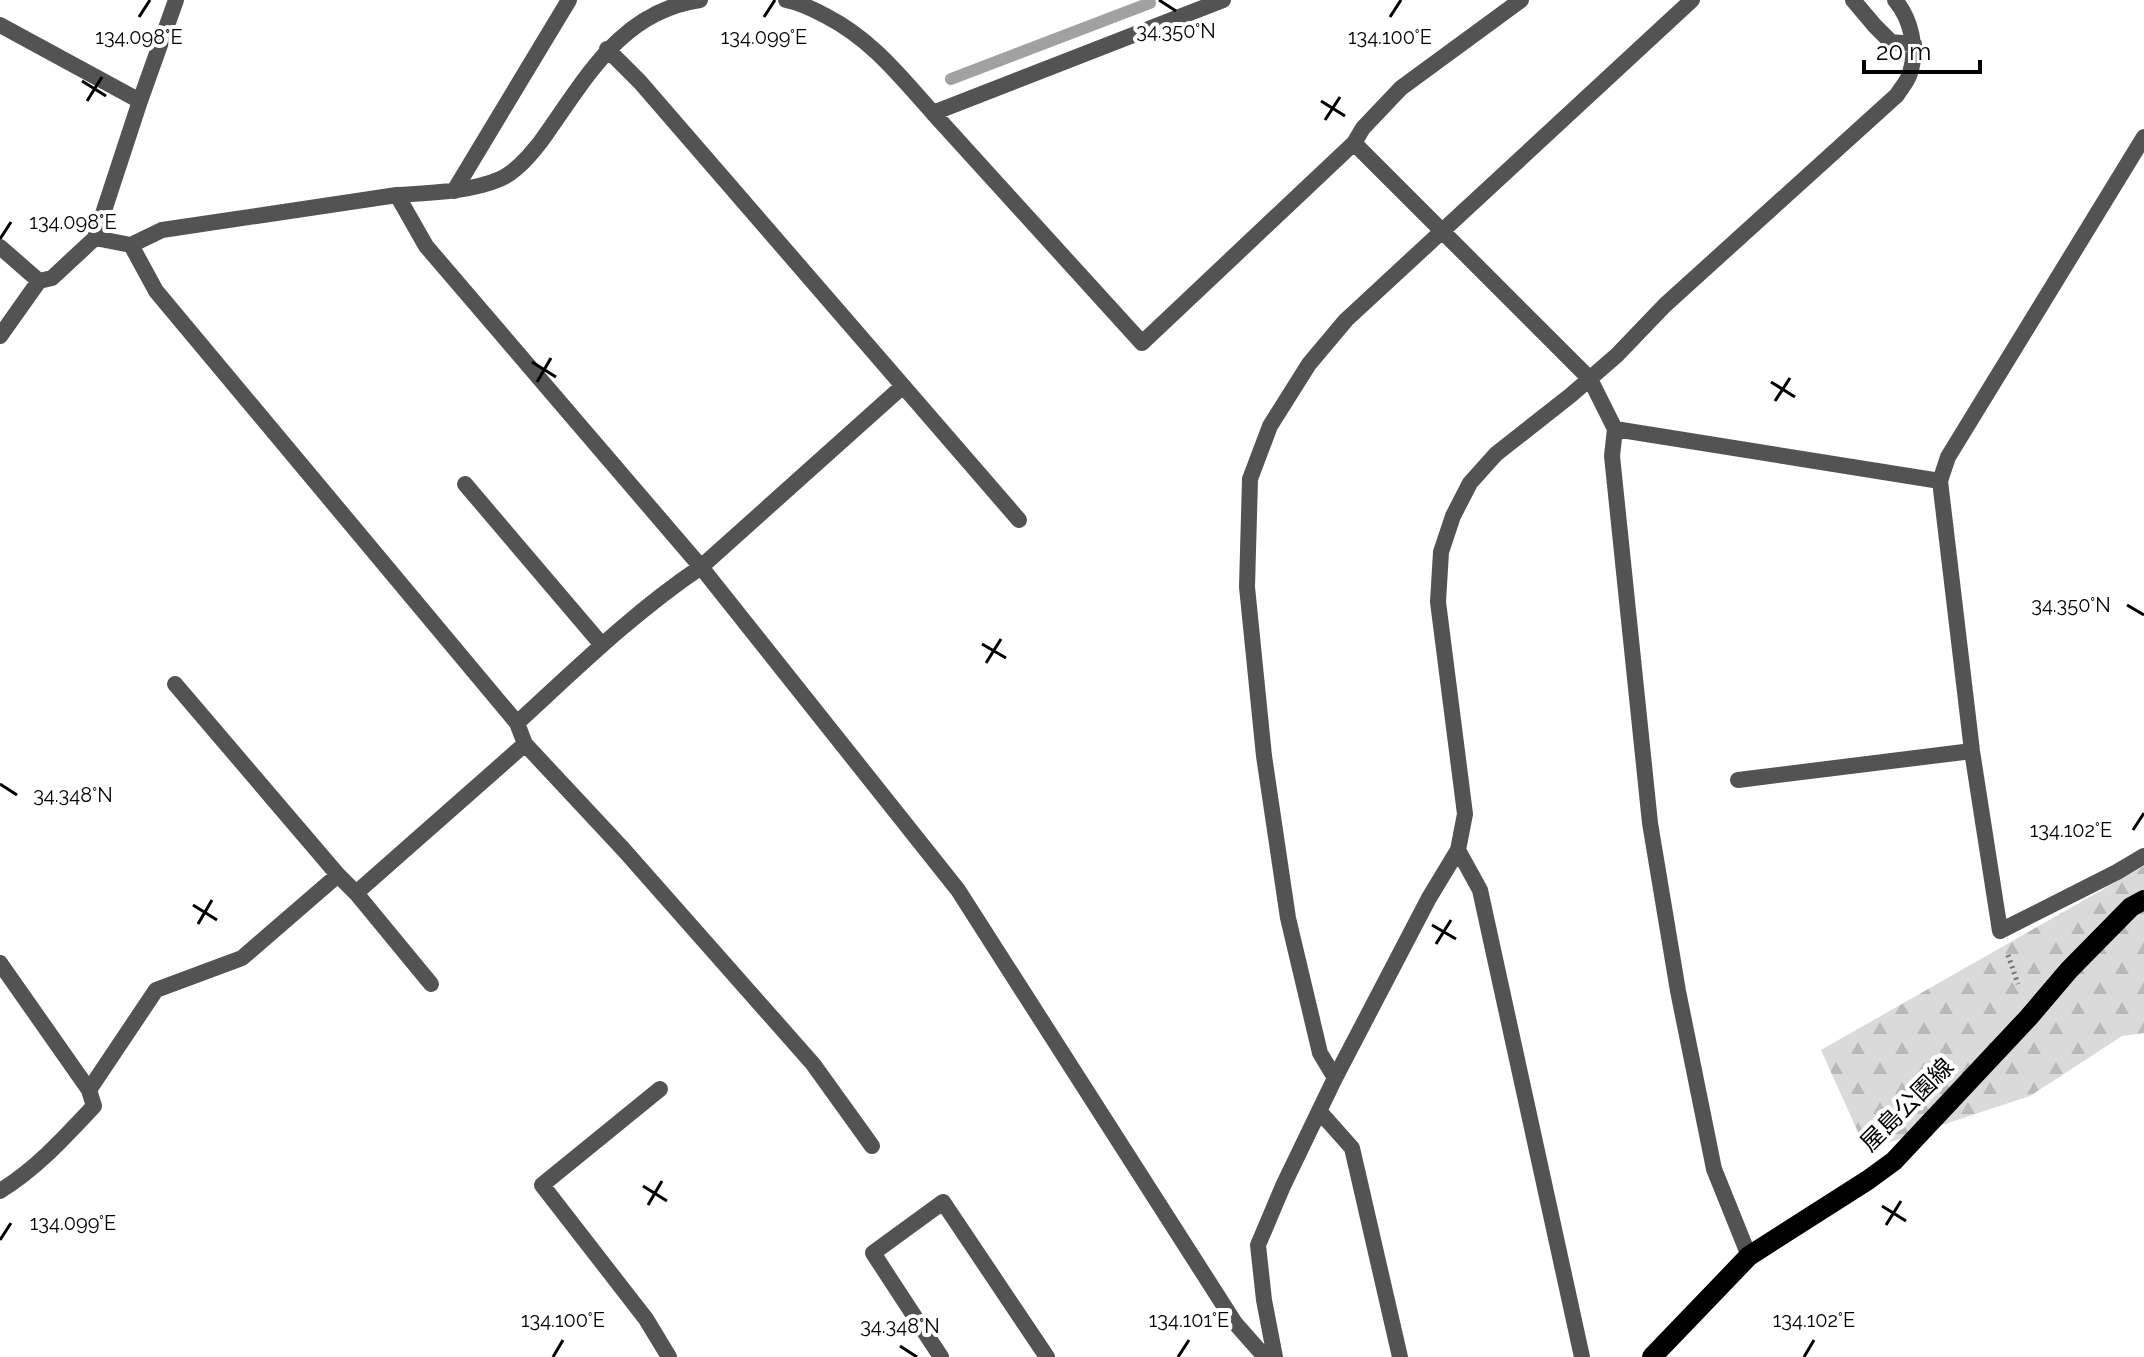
<svg xmlns="http://www.w3.org/2000/svg" width="2144" height="1357" viewBox="0 0 2144 1357" font-family="Raleway,'Noto Sans JP',sans-serif">
  <style>
    .forest { fill: url(#forest-firs) }
    .lines { fill: none; stroke-linecap: round; stroke-linejoin: round }
    .stream { stroke: #a1a1a1; stroke-width: 12 }
    .path { stroke: #757575; stroke-width: 5; stroke-dasharray: 2 4; stroke-linecap: butt }
    .street { stroke: #535353; stroke-width: 16 }
    .primary { stroke: #000; stroke-width: 20 }
    .ticks { fill: none; stroke: #000; stroke-width: 3 }
    .labels { text-anchor: middle; stroke-width: 8; stroke-linejoin: round; paint-order: stroke }
    .street-label { font-size: 24px; fill: #000; stroke: #fff }
    .ticks-label { font-size: 20px; text-anchor: middle; fill: #000; stroke: #fff; stroke-width: 8; stroke-linejoin: round; paint-order: stroke }
  </style>
  <defs>
    <pattern id="forest-firs" width="22" height="20" patternUnits="userSpaceOnUse" patternTransform="scale(2)"><rect width="22" height="20" fill="#dadada"/><path d="M5 1l3.5 6h-7zM16 11l3.5 6h-7z" fill="#b9b9b9"/></pattern>
  </defs>
  <rect width="100%" height="100%" fill="#fff"/>
  <path class="forest" d="M2144,866v167l-22,3 -92,60 -164,54 -45,-100z"/>
  <g class="lines">
    <path class="stream" d="M951,79l199,-76"/>
    <path class="path" d="M2008,955l10,29"/>
    <path class="street" d="M786,0c15,3 27,9 40,16 45,23 74,60 107,97l290,-113
      M1853,0l22,26 16,16 23,2
      M0,25l140,76
      M607,49l33,33 379,438
      M933,113l209,230 212,-200 236,236 25,50 -3,27 38,367 28,168 36,178 35,87
      M2144,137l-196,320 -8,24 32,270 28,180 117,-59 27,-16
      M1354,143l9,-15 38,-40 120,-88
      M454,191l115,-191
      M397,195c32,-2 73,-3 103,-16 19,-8 40,-35 51,-52 40,-57 74,-116 149,-127
      M95,238l45,-137 36,-101
      M131,245l25,46 361,432
      M0,247l39,34
      M0,336l39,-55 13,-3 43,-40 36,7 31,-15 235,-35 29,51 275,321 257,323 277,433 30,34
      M1615,429l325,52
      M465,484l137,161
      M175,684l163,191 18,18 75,91
      M525,744l99,106 189,214 59,82
      M1738,780l234,-29
      M1458,850l22,40 102,467
      M356,893l169,-149 -8,-21c59,-54 117,-111 184,-156l202,-181
      M0,963l89,127 5,16c-29,31 -58,63 -94,85
      M1335,1078l-15,-25 -32,-135 -24,-162 -17,-169 3,-108 20,-53 39,-62 37,-44 346,-320
      M660,1089l-118,96 104,134 23,38
      M89,1090l67,-100 86,-32 96,-83
      M1320,1112l32,36 48,209
      M941,1357l-68,-104 70,-51 104,155
      M1275,1357l-11,-57 -6,-55 25,-59 52,-108 94,-180 29,-48 7,-36 -27,-212 3,-50 12,-36 17,-33 26,-29 75,-59 46,-40 48,-50 232,-210c4,-7 11,-14 13,-22 8,-24 1,-54 -15,-73"/>
    <path class="primary" d="M1652,1357l97,-101 119,-76 26,-19 135,-144 40,-47 62,-63 13,-7"/>
  </g>
  <path class="ticks" d="M1159,0l17,11M139,17l11,-17M764,17l11,-17M1390,17l11,-17M82,81l24,15M87,101l15,-24M1321,101l24,15M1325,120l15,-23M0,239l11,-17M532,362l24,15M537,382l14,-24M1771,382l24,15M1775,401l15,-23M2127,605l17,10M982,644l24,14M986,663l15,-24M0,784l17,11M2133,830l11,-17M193,905l24,15M198,924l14,-24M1432,925l24,14M1436,944l15,-24M643,1186l24,15M648,1205l14,-24M1882,1206l24,15M1886,1225l15,-24M0,1240l11,-17M900,1346l17,11M553,1357l10,-17M1178,1357l11,-17M1804,1357l10,-17"/>
  <g class="labels">
    <g class="street-label">
      <text transform="translate(1907 1105) rotate(-45)" y="8">屋島公園線</text>
    </g>
  </g>
  <g class="ticks-label">
    <text x="1176" y="38">34.350°N</text>
    <text x="139" y="44">134.098°E</text>
    <text x="764" y="44">134.099°E</text>
    <text x="1390" y="44">134.100°E</text>
    <text x="73" y="229">134.098°E</text>
    <text x="2071" y="612">34.350°N</text>
    <text x="73" y="802">34.348°N</text>
    <text x="2071" y="837">134.102°E</text>
    <text x="73" y="1230">134.099°E</text>
    <text x="563" y="1327">134.100°E</text>
    <text x="1189" y="1327">134.101°E</text>
    <text x="1814" y="1327">134.102°E</text>
    <text x="900" y="1333">34.348°N</text>
  </g>
  <path d="M1864 60v12h116v-12" fill="none" stroke="#000000" stroke-width="4"/>
  <text x="1876" y="60" font-size="24" fill="#000000" stroke="#ffffff" stroke-width="6" paint-order="stroke">20 m</text>
</svg>
